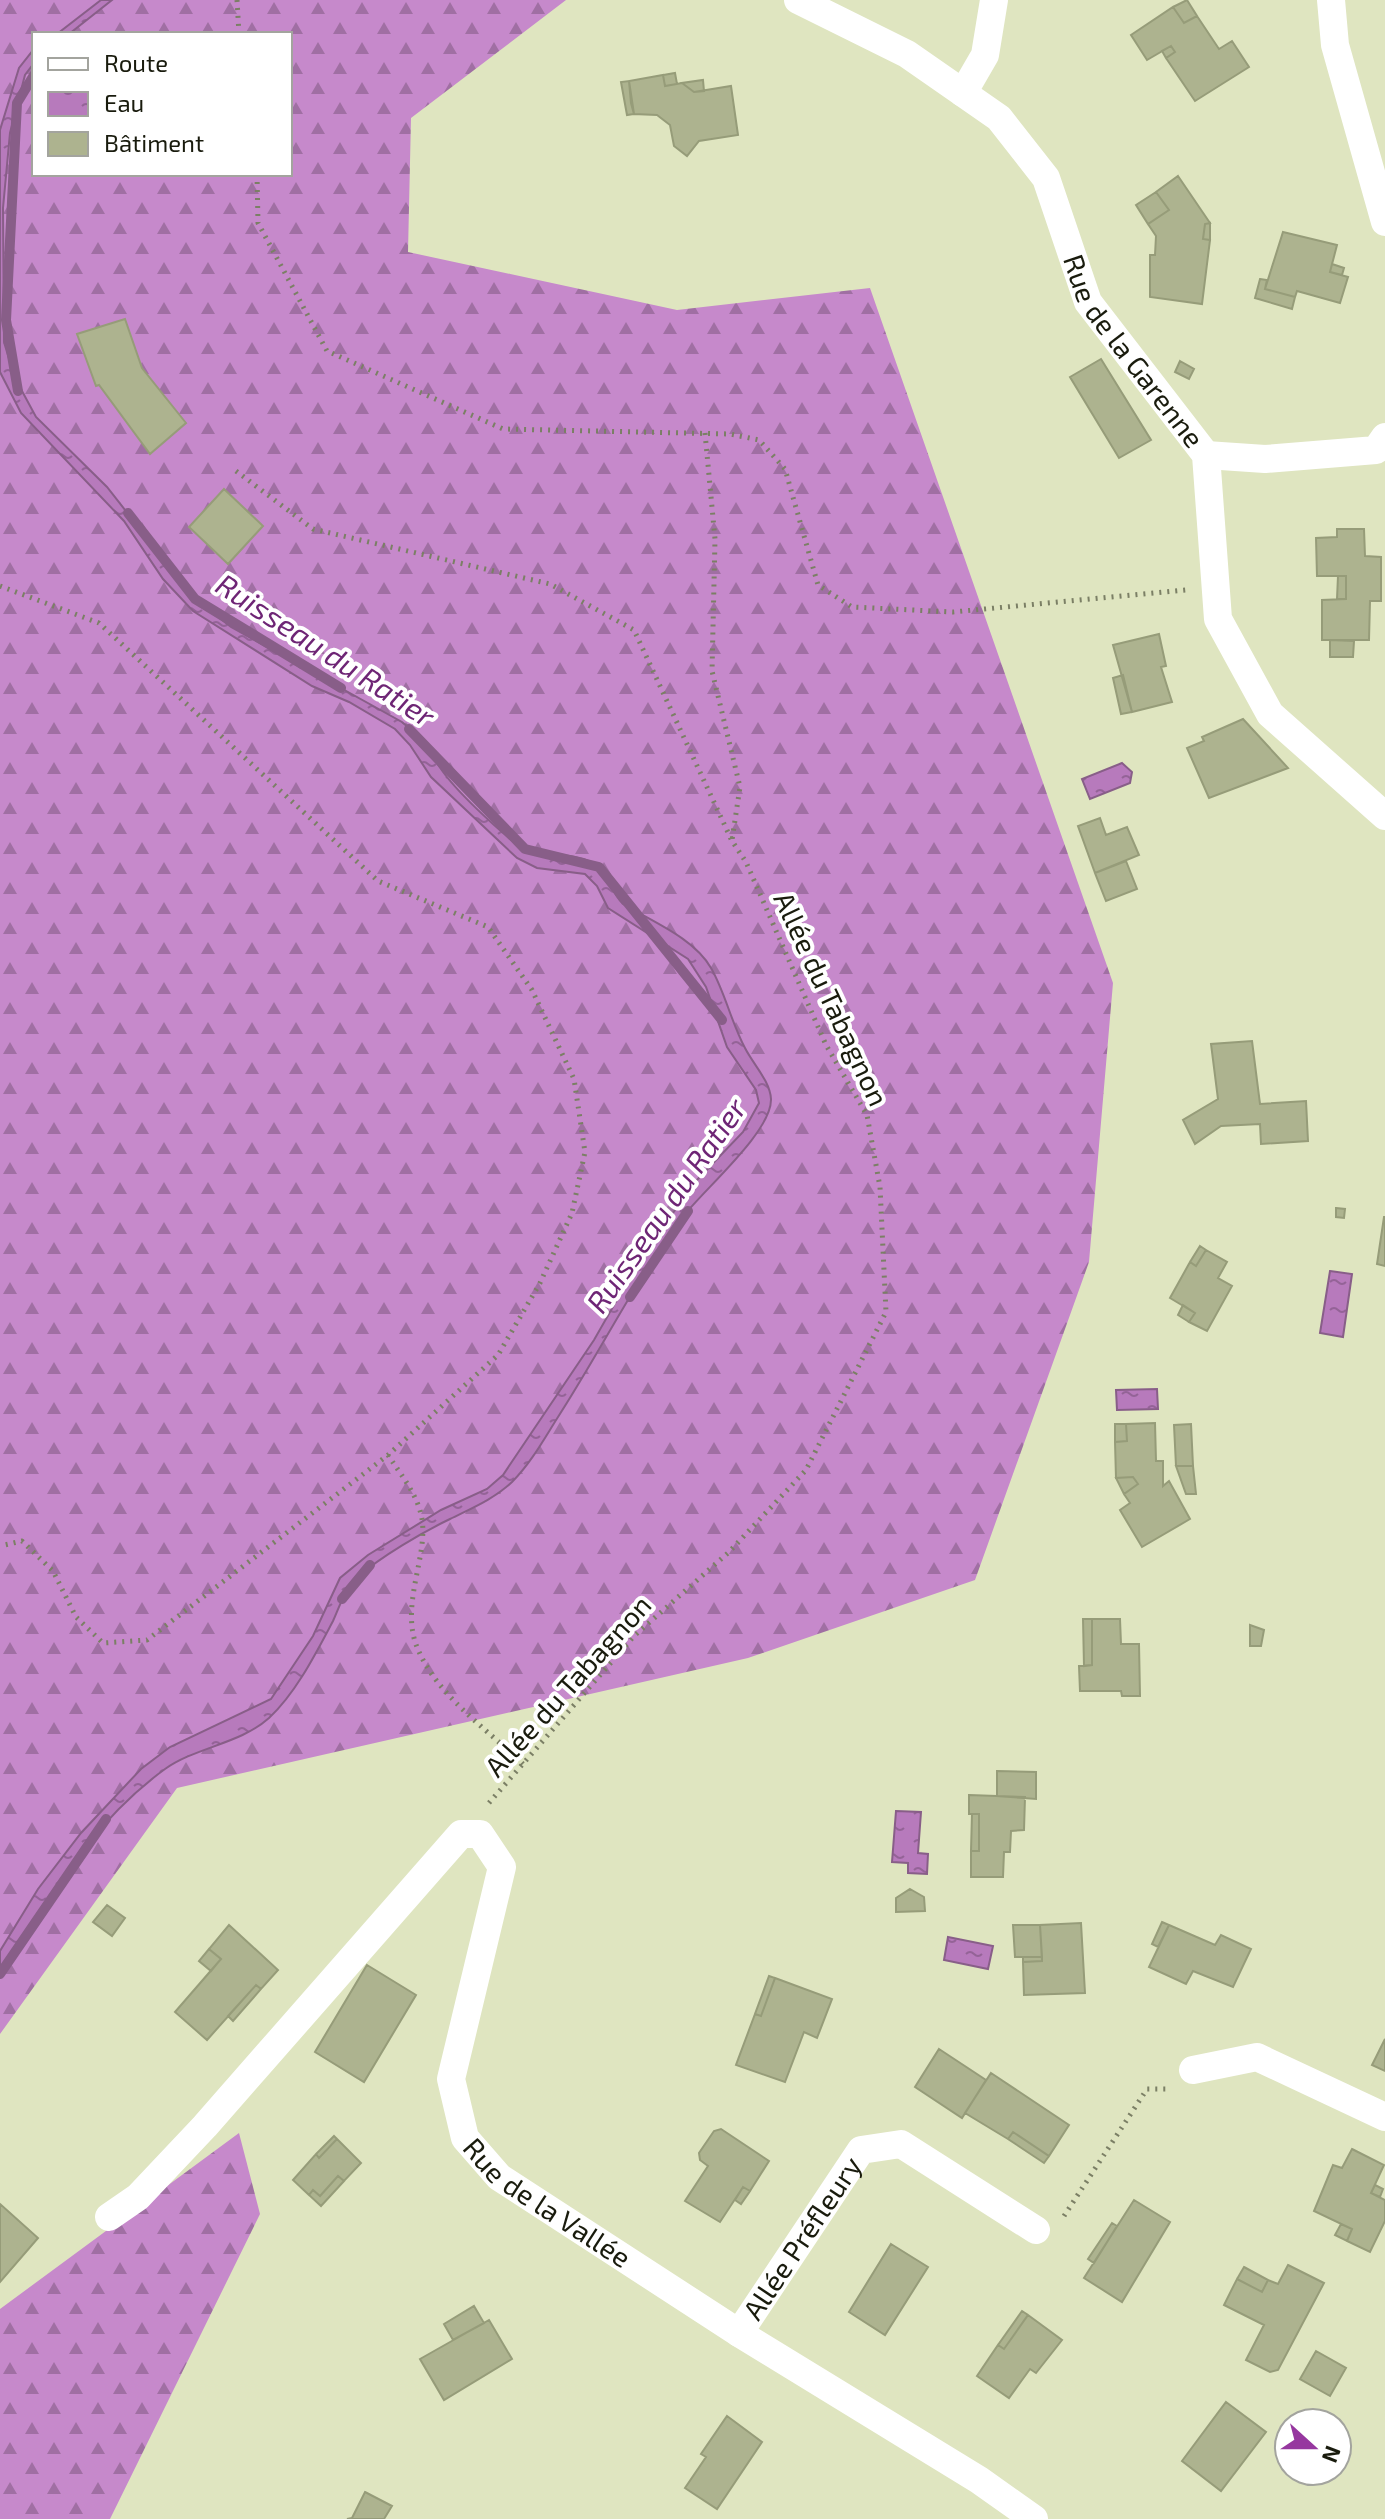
<svg xmlns="http://www.w3.org/2000/svg" width="1385" height="2519" viewBox="0 0 1385 2519" font-family="'Exo 2',sans-serif">
  <style>
    .forest { fill: url(#forest-firs); fill-rule: evenodd }
    .water { fill: url(#water-ripples); stroke: #885e88; stroke-width: 2 }
    .lines { fill: none; stroke-linecap: round; stroke-linejoin: round }
    .stream { stroke: #885e88; stroke-width: 10 }
    .building { fill: #adb38f; stroke: #969c79; stroke-width: 2 }
    .path { stroke: #7b7f65; stroke-width: 5; stroke-dasharray: 2 6; stroke-linecap: butt }
    .minor { stroke: #fff; stroke-width: 28 }
    .labels { text-anchor: middle; stroke-width: 8; stroke-linejoin: round; paint-order: stroke }
    .street-label { font-size: 28px; fill: #191b0d; stroke: #fff }
    .water-label { font-size: 30px; font-style: italic; fill: #6e2575; stroke: #fff }
  </style>
  <defs>
    <pattern id="forest-firs" width="22" height="20" patternUnits="userSpaceOnUse" patternTransform="scale(2)"><rect width="22" height="20" fill="#c689cb"/><path d="M5 1l3.5 6h-7zM16 11l3.5 6h-7z" fill="#a06fa3"/></pattern>
    <pattern id="water-ripples" width="26" height="14" patternUnits="userSpaceOnUse" patternTransform="scale(2)"><rect width="26" height="14" fill="#b77abc"/><path d="M2 4q2-2 4 0t4 0M15 11q2-2 4 0t4 0" fill="none" stroke="#946397"/></pattern>
  </defs>
  <rect width="100%" height="100%" fill="#dfe5c0"/>
  <path class="forest" d="M0,0h566l-155,118 -3,134 269,58 193,-22 243,695 -24,279 -114,318 -227,78 -571,130 -177,246zM34,34h256v140h-256z
    M239,2133l21,81 -150,305h-110v-210z"/>
  <path class="water" d="M101,0h11l-43,34h-12z
    M34,49v14l-9,12 -15,58 -7,75 1,134 11,36 21,39 71,70 88,112 36,28 171,95c18,14 27,29 39,47 15,22 53,57 74,74 25,18 51,7 76,19 19,10 18,29 32,42 28,17 71,34 88,64 14,24 20,54 34,80 8,16 25,33 26,51 1,33 -68,91 -90,120 -46,62 -81,133 -123,198 -14,22 -27,46 -46,65 -18,17 -40,26 -62,37 -27,13 -70,38 -92,58 -13,12 -18,28 -25,44 -17,32 -37,72 -64,97 -29,26 -73,29 -104,51 -73,53 -116,128 -165,201v-19l38,-62 43,-56 60,-64 29,-22 101,-48 42,-63 27,-58 28,-23 73,-45 46,-21 16,-14 91,-135 48,-84 54,-75 47,-49 16,-29 -3,-13 -29,-43 -21,-60 -18,-28 -80,-51 -11,-22 -12,-12 -48,-6 -20,-10 -86,-81 -21,-32 -15,-16 -46,-27 -37,-16 -119,-75 -30,-32 -39,-58 -103,-108 -21,-41v-242l19,-62z
    M1122,763l10,9 -2,11 -40,16 -8,-20z
    M1330,1271l22,3 -9,63 -23,-4z
    M1157,1389l1,20 -41,1 -1,-20z
    M896,1811l25,1 -3,41 10,1 -1,20 -19,-1v-10l-16,-1z
    M948,1937l45,9 -5,23 -44,-9z"/>
  <g class="lines">
    <path class="stream" d="M18,391l-12,-71 11,-217 17,-28
      M128,513l67,86 146,89
      M409,729l116,120 74,18 123,153
      M630,1297l58,-86
      M342,1599l28,-34
      M0,1974l106,-155"/>
  </g>
  <path class="building" d="M1187,0l10,16 -13,7 -11,-16z
    M1173,7l11,16 13,-7 22,33 13,-8 17,26 -54,34 -29,-43 9,-6 -4,-6 -24,14 -16,-25z
    M1171,46l4,6 -9,6 -4,-7z
    M675,73l2,11 -12,2 -2,-11z
    M663,75l2,11 17,-3 12,9 37,-6 7,49 -39,6 -12,15 -13,-10 -4,-21 -13,-10 -23,-1 -3,-11 -2,-22z
    M703,80l1,11 -10,1 -12,-9z
    M629,81l5,33 -7,1 -6,-33z
    M1178,176l32,47 -5,1 -2,15 7,1 -8,64 -52,-7v-42h5l1,-19 -8,-12 21,-14 -13,-18z
    M1156,192l13,18 -21,14 -12,-19z
    M1210,223v17l-7,-1 2,-15z
    M1283,232l54,13 -7,27 18,5 -8,26 -43,-12 -2,6 -30,-8z
    M1332,264l12,4 -2,7 -12,-3z
    M1260,279l7,1 -2,9 30,8 -3,12 -37,-11z
    M125,319l17,49 44,55 -36,31 -51,-69 -3,1 -19,-52z
    M1101,359l50,81 -32,18 -49,-81z
    M1180,361l14,8 -5,10 -14,-7z
    M224,489l39,37 -35,38 -39,-37z
    M1337,529h27l1,27 16,1v44h-11l-1,39h-47v-40l24,-1v-23h-29l-1,-38 21,-1z
    M1338,576h8v23h-9z
    M1159,634l7,32 -5,1 11,35 -40,10 -19,-67z
    M1330,640l24,1 -1,16h-23z
    M1123,675l9,37 -11,2 -8,-36z
    M1243,719l45,49 -79,30 -22,-50 17,-7 -2,-4z
    M1100,818l6,17 21,-8 12,28 -44,18 -17,-47z
    M1126,861l11,28 -31,12 -11,-28z
    M1252,1041l8,63 46,-3 2,40 -47,3 -1,-20 -39,2 -26,18 -12,-24 35,-21 -7,-55z
    M1336,1208l9,1 -1,9 -8,-1z
    M1384,1217h1v49l-8,-2z
    M1200,1246l6,4 -10,16 -6,-4z
    M1206,1250l21,12 -9,16 14,8 -25,45 -18,-9 6,-9 -25,-15 20,-36 6,4z
    M1183,1305l12,8 -6,9 -11,-7z
    M1155,1423l1,38h7v25l6,-5 21,38 -48,28 -22,-37 10,-7 -6,-9 14,-10 -5,-7 -17,1 -1,-36 12,-1 -1,-17z
    M1115,1424h11l1,17 -12,1z
    M1191,1424l2,42h-17l-2,-41z
    M1176,1466h17l3,28h-10z
    M1133,1477l5,7 -14,10 -8,-16z
    M1083,1619h9v46l-8,1z
    M1092,1619h28l1,25h18l1,52h-18l-1,-5h-41l-1,-25 13,-1z
    M1250,1625l14,5 -3,16h-11z
    M997,1771l39,1v27l-39,-3z
    M969,1795l56,2 -1,33 -13,1 -1,21h-6l-1,25h-32v-26h8v-37h-10z
    M972,1814h7v37h-8z
    M910,1889l14,8 1,14 -29,1v-14z
    M107,1905l18,13 -13,18 -19,-14z
    M1162,1922l7,3 -11,22 -6,-3z
    M1081,1923l4,70 -61,2 -1,-33 19,-1 -2,-36z
    M229,1925l49,45 -17,19 -5,-4 -49,55 -32,-28 46,-53 -12,-10z
    M1013,1925h27l2,32h-27z
    M1169,1925l46,20 6,-10 30,14 -18,38 -40,-16 -7,13 -37,-17z
    M209,1949l12,10 -10,12 -12,-10z
    M1023,1957h19v4l-19,1z
    M367,1965l49,30 -52,87 -49,-30z
    M769,1976l6,2 -14,38 -6,-2z
    M775,1978l57,21 -15,39 -13,-6 -19,50 -49,-17 19,-51 6,2z
    M256,1985l5,4 -28,32 -5,-5z
    M1385,2039v32l-13,-6z
    M939,2049l47,31 -24,38 -47,-31z
    M991,2073l78,52 -20,31 -36,-24 -5,7 -43,-26z
    M721,2129l48,32 -19,30 -7,-4 -23,35 -35,-21 23,-35 -8,-6 -1,-7 15,-22z
    M1013,2132l36,24 -5,7 -36,-24z
    M334,2136l3,3 -18,19 -3,-4z
    M337,2139l24,24 -17,18 -6,-5 -18,20 -7,-6 -4,5 -16,-15 23,-26 3,4z
    M1352,2149l32,16 -13,28 14,7v21l-15,31 -23,-11 5,-12 -38,-18 19,-46 9,3z
    M338,2176l6,5 -23,25 -12,-11 4,-5 7,6z
    M1375,2185l8,4 -3,8 -9,-4z
    M743,2187l7,4 -9,13 -6,-4z
    M1134,2200l36,22 -48,80 -38,-24z
    M0,2204l38,34 -38,44z
    M1112,2223l5,3 -23,37 -6,-4z
    M1341,2224l11,5 -5,12 -12,-6z
    M891,2244l37,23 -43,68 -36,-23z
    M1288,2265l36,18 -46,87 -8,2 -24,-12 18,-35 -40,-20 13,-26 25,13 6,-12 10,4z
    M1244,2267l24,13 -6,12 -25,-13z
    M474,2306l10,17 -31,17 -9,-16z
    M1022,2311l6,4 -24,34 -6,-4z
    M1028,2315l34,25 -26,33 -6,-4 -21,29 -32,-22 21,-31 6,4z
    M489,2320l23,39 -68,41 -24,-41z
    M1316,2351l30,17 -16,28 -30,-17z
    M1226,2402l40,30 -45,59 -39,-30z
    M727,2416l35,26 -45,67 -32,-21 21,-31 -5,-3z
    M365,2492l27,14 -8,13h-37l5,-1z"/>
  <g class="lines">
    <path class="path" d="M237,0l2,34
      M257,174l1,49 69,128 176,78 227,5 29,6 26,29 33,116 34,22 101,5 233,-22
      M705,433l10,106 -3,132 28,116 -8,53
      M236,471l77,58 237,55 84,46 98,211 14,21 80,183 41,70 13,72 6,125 -80,158 -77,82 -95,84 -146,168
      M0,586l99,37 279,258 110,46 44,63 42,89 11,73 -13,61 -32,70 -42,72 -110,100 -241,185 -44,3 -27,-26 -23,-46 -31,-30 -22,5
      M388,1455c13,20 30,40 34,64 6,38 -22,86 -5,128 19,48 70,82 106,117
      M1064,2216l83,-127h22"/>
    <g class="minor">
      <path id="s1" d="M798,0l109,54 92,64 47,60 42,124 118,153 12,164 52,95 115,102"/>
      <path d="M1331,0l4,45 50,177"/>
      <path d="M963,93l22,-38 9,-55"/>
      <path d="M1206,455l59,4 111,-9 9,-13"/>
      <path d="M1193,2070l64,-13 128,60"/>
      <path id="s2" d="M109,2217l29,-20 67,-71 256,-292h19l22,33 -51,212 14,59 34,39 240,156 240,147 55,39"/>
      <path id="s3" d="M739,2333l122,-183 40,-6 135,86"/>
    </g>
  </g>
  <g class="labels">
    <g class="street-label">
      <text dy="10" stroke="none"><textPath href="#s1" startOffset="506">Rue de la Garenne</textPath></text>
      <text transform="translate(831 999) rotate(65)" y="10">Allée du Tabagnon</text>
      <text transform="translate(568 1686) rotate(-48)" y="10">Allée du Tabagnon</text>
      <text dy="10" stroke="none"><textPath href="#s2" startOffset="964">Rue de la Vallée</textPath></text>
      <text dy="10" stroke="none"><textPath href="#s3" startOffset="114">Allée Préfleury</textPath></text>
    </g>
    <g class="water-label">
      <text transform="translate(325 651) rotate(33)" y="10">Ruisseau du Ratier</text>
      <text transform="translate(667 1206) rotate(-55)" y="10">Ruisseau du Ratier</text>
    </g>
  </g>
  <rect x="32" y="32" width="260" height="144" fill="#ffffff" stroke="#a3a49e" stroke-width="2"/>
  <rect x="48" y="58" width="40" height="12" fill="#ffffff" stroke="#a3a49e" stroke-width="2"/>
  <text x="104" y="72" font-size="24" fill="#191b0d">Route</text>
  <rect x="48" y="92" width="40" height="24" fill="url(#water-ripples)" stroke="#a3a49e" stroke-width="2"/>
  <text x="104" y="112" font-size="24" fill="#191b0d">Eau</text>
  <rect x="48" y="132" width="40" height="24" fill="#adb38f" stroke="#a3a49e" stroke-width="2"/>
  <text x="104" y="152" font-size="24" fill="#191b0d">Bâtiment</text>
  <g transform="translate(1313 2447) rotate(111)"><circle r="38" fill="#ffffff" stroke="#a3a49e" stroke-width="2"/>
  <path d="M0-6L14 30L0 20L-14 30Z" fill="#96379f"/>
  <text y="-12" font-size="22" font-weight="bold" text-anchor="middle" fill="#191b0d">N</text>
  </g>
</svg>
